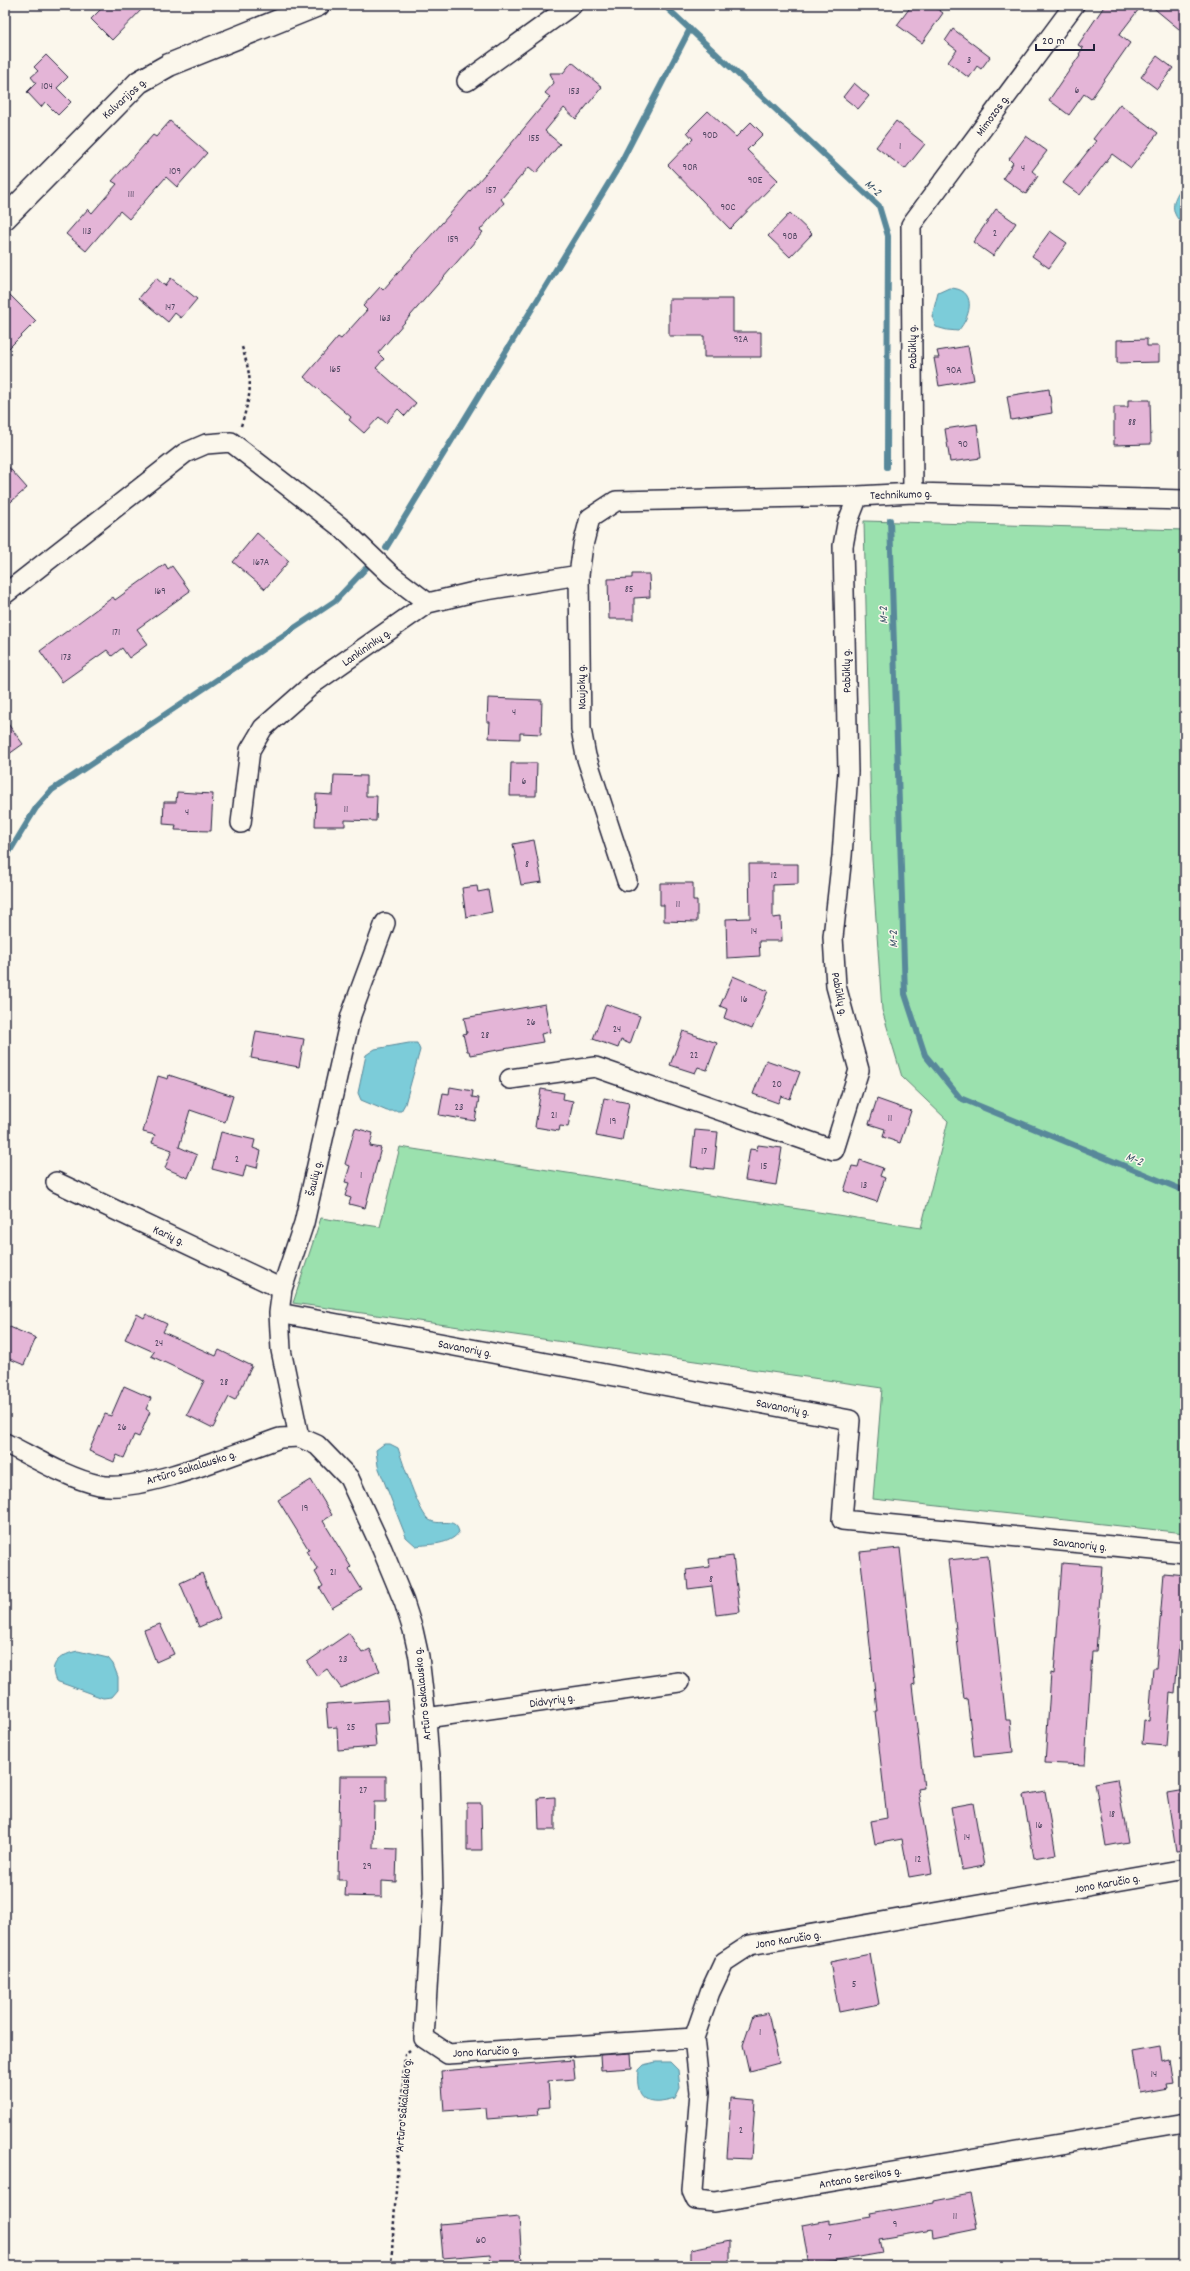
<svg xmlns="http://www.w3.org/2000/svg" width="1190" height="2271" viewBox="0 0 1190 2271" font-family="Dekko,sans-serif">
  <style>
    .green { fill: #9be1ae; stroke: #5e8274 }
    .water { fill: #7cccd9; stroke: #58889a }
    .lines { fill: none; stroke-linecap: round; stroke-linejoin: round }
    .stream { stroke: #58889a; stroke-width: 6 }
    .building { fill: #e4b5d7; stroke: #22223b }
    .street-casing { stroke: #22223b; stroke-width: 22 }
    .secondary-casing { stroke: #22223b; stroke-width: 25 }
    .path { stroke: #22223b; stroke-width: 2.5; stroke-dasharray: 3 3; stroke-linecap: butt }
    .street { stroke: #fbf7ec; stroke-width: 19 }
    .secondary { stroke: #fbf7ec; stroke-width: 22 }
    .labels { text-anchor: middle; stroke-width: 3; stroke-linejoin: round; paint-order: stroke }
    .number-label { font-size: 10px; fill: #524762 }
    .street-label { font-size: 12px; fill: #22223b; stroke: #fbf7ec }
    .water-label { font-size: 13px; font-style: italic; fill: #3d556a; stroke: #fbf7ec }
  </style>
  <rect width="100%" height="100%" fill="#fbf7ec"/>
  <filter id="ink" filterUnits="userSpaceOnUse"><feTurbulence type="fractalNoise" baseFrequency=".025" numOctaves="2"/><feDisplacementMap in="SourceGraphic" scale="8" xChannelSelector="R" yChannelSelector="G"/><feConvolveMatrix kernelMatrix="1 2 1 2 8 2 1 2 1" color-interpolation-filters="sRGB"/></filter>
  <g filter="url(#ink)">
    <path class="green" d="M864,521l321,9v1003l-312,-34 9,-111 -589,-85 28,-85 59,9 20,-80 521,81 27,-107 -46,-44 -20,-67 -10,-151z"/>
    <path class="water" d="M1185,183v36h-7c-10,-13 -1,-26 7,-36z
      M949,288c28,0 23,27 9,43l-11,-1 -11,-3 -4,-11 6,-23z
      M409,1043h8l3,7 -15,54 -4,7h-14l-26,-11 -3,-7 8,-38 9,-6z
      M384,1444h6l8,4c5,15 20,62 30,71 11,9 27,-4 31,13 -9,13 -29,12 -43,14l-10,-9 -28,-71 -2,-16z
      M78,1651l30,7 5,6 5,13v13l-6,7 -9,1 -47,-17c-9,-18 6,-27 22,-30z
      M656,2062h14l8,8 2,18 -5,10c-28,8 -40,2 -37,-28l5,-5z"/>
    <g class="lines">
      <path class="stream" d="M664,5l215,201 9,30 -1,231
        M890,520l15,474 20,61 35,43 225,93
        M386,548l232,-380 72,-139
        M5,859l31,-51 16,-18 283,-189 33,-35"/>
    </g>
    <path class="building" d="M105,5h41l-34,35 -21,-21z
      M912,5h20l11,8 -21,30 -25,-18z
      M1105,5h37l-23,30 11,8 -39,56 -7,-5 -15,21 -20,-15 31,-45 -1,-1 4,-6 -5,-3z
      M1150,5h35v29z
      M953,29l37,28 -9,12 -4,-3 -8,12 -21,-16 9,-12 -12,-9z
      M46,55l22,22 -11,11 14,14 -13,13 -13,-13 -4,5 -14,-15 9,-9 -5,-6 7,-6 -4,-4z
      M1157,56l16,12 -16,21 -16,-12z
      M572,62l30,25 -26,32 -12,-11 -19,23 15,13 -24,29 -7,-6 -28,32 3,4 -24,27 3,2 -105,121 6,6 -8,9 40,35 -11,13 -7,-7 -12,14 -7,-6 -15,16 -15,-13 2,-3 -47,-40 34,-40 3,2 26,-29 -4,-4 17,-19 3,3 117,-133 50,-60 -5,-4 9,-10 -4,-10h13z
      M854,83l15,13 -11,13 -15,-12z
      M1120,104l38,29 -27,35 -19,-14 -32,41 -17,-12 33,-42 -3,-2z
      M708,111l28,26 15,-15 12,12 -16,16 31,30 -48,49 -62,-64 25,-26 -6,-7z
      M170,121l37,32 -30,34 -11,-10 -37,42 -9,-8 -34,40 -20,-17 22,-25 4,4 25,-29 -5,-3 41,-46 3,2z
      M896,121l29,23 -20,25 -29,-22z
      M1026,136l21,15 -15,20 6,5 -12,18 -23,-16 10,-15 -4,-4z
      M996,209l20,14 -23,33 -20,-14z
      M790,213l22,21 -22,23 -22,-21z
      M1050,231l17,12 -18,25 -17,-12z
      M156,278l9,8 6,-8 26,21 -16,19 -6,-5 -7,9 -29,-24z
      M5,290l31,31 -31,31z
      M669,299h64v33h28v25h-57v-21h-35z
      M1147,339v7h12v16l-42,1v-23z
      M968,346l6,34 -35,6 -5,-28h5l-2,-7z
      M1049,389l3,24 -41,7 -4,-24z
      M1128,400h22l1,44 -37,1v-38h14z
      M977,424l4,34 -31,4 -5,-33z
      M5,463l22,25 -22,19z
      M257,533l32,28 -24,28 -32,-27z
      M165,564l3,5 4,-3 18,25 -53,38 11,15 -19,14 -7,-10 -10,8 -5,-6 -45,32 -22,-31 73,-54 2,3z
      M632,574h17l1,23 -16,1v21h-25l-1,-40 24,-1z
      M488,698l54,2 -1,34 -21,-1v6l-31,-1 1,-16h-3z
      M5,720l18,24 -18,13z
      M511,763h26l-1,33h-26z
      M334,775l32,1v20h11l-1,25 -31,-1v6h-30l1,-32 17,1z
      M177,792l36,2 -2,37 -36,-1 1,-5 -13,-1 1,-22h12z
      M534,840l8,42 -21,3 -8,-41z
      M749,864h49v20l-25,1v33l8,-1 1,24h-23l1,15 -33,2 -1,-39 24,-1z
      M660,883h33v18h4v21l-33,-1v-16h-4z
      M477,886l1,6 10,-2 4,22 -26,5 -4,-29z
      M733,976l35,15 -16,38 -28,-11 3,-9 -7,-3z
      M545,1004l5,28 -9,2 2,8 -73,13 -1,-4h-2l-4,-17 4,-1 -3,-15z
      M606,1004l34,12 -10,28 -9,-4 -3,8 -25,-9z
      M256,1031l48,8 -5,28 -48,-9z
      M683,1031l34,12 -10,27 -9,-3 -3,6 -25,-8z
      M766,1060l34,12 -10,27 -9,-3 -3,7 -25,-9z
      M169,1075l64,21 -8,26 -35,-12 -11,37 18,8 -9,23 -23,-10 7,-18 -20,-7 3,-8 -12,-3 15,-56 10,3z
      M450,1087l23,4 -1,6 7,1 -4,23 -36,-6 4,-22 6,1z
      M541,1089l23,4 -1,6 10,2 -5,26 -8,-1 -1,5 -24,-4z
      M604,1098l25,5 -7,38 -26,-5z
      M877,1099l34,12 -11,32 -17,-6 2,-8 -16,-5z
      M355,1128l18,5 -3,13 11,2 -16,60 -16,-4 2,-6 -6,-2 4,-13 -4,-1 5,-16 -5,-2z
      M695,1130l23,2 -4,37 -23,-2z
      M221,1132l34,8 -2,8 8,3 -4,17 -11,-3 -3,12 -31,-8z
      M758,1145l24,3 -6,37 -31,-5 5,-31 7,1z
      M860,1160l23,8 -3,8 5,2 -8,24 -33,-11 8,-25 6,1z
      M137,1314l7,4 2,-4 21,10 -4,8 53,24 3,-6 33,16 -17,34 -6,-3 -16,31 -26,-13 17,-34 -53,-25 3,-4 -29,-13z
      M5,1325l31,13 -12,27 -19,-8z
      M124,1386l27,12 -5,11 4,3 -11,25 -5,-2 -10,23 -7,-3 -3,7 -25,-11 16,-37 6,2z
      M311,1480l21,35 -9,6 28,46 -2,2 13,21 -30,18 -12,-20 3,-2 -8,-14 3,-2 -12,-19 3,-1 -31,-50z
      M900,1548l15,136 -3,1 12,103 -6,1 14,84 -23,4 -7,-38 -27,5 -4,-23 16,-3 -12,-107h2l-17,-159z
      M733,1556l7,56 -24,3 -4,-29 -24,3 -2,-19 24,-3 -1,-8z
      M988,1556l18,164h4l3,32 -39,4 -7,-58 -3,1 -16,-139z
      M1062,1563l40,3 -6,86h-4l-7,113 -40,-2 6,-90 3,1z
      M202,1573l18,45 -21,9 -19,-44z
      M1164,1573l21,2 -3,70h-3l-4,49 -5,-1 -4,53 -24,-2 2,-24 5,1 4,-53h3z
      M160,1624l14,30 -18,8 -12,-32z
      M349,1633l13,20 8,-4 10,22 -39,17 -14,-19 -10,7 -10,-14z
      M387,1700l2,23 -15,1 2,23 -38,3 -1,-23 -9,1 -2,-24z
      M340,1776h46v26h-12l-1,46 24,1 -1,33 -14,-1v16l-37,-1 1,-16h-8z
      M1117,1779l11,63 -22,4 -11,-63z
      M1185,1790v60l-9,1 -9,-58z
      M1045,1791l11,63 -22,4 -11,-63z
      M555,1797v33h-16l-1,-32z
      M467,1803h14l1,47h-15z
      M973,1803l11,63 -22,4 -11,-63z
      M870,1954l9,50 -40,8 -9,-50z
      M768,2013l11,50 -30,8 -6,-26 10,-29z
      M1160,2047l2,16 8,-2 4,22 -8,1 1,4 -28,5 -7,-41z
      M631,2053l1,15 -31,2 -1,-15z
      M573,2060l2,19 -27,2 2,26 -12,1 1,7 -52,4 -1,-11 -42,3 -3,-40z
      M731,2098l24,2 -4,59 -24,-1z
      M970,2194l7,35 -44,9 -1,-8 -53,9 3,14 -73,13 -7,-41 27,-5v4l42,-7 -1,-3 64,-11v-2z
      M519,2217l3,46 -31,2 -1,-11 -47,4 -3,-34z
      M730,2241v25h-39v-17z"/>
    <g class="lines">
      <defs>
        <path id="street" d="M467,81l105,-76
          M913,493l-2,-268 163,-220
          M5,594l180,-141 21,-9 25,-2 112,87 48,46 37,28
          M241,823l9,-73 13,-22 51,-45 114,-80 46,-11 105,-17
          M627,881l-41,-125 -5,-27 -2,-154 4,-30 7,-27 26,-17 242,-5 55,-3 272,7
          M510,1079l85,-12 239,83 25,-80 -23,-84 -3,-49 9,-81 6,-84 -5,-226 4,-22 11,-28
          M56,1182l226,107
          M279,1313l571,107 -8,100 343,33
          M299,1437l-18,-87 -2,-37 3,-24 22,-66 47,-208 34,-92
          M5,1443c30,15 62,35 94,42 40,9 140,-33 181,-47l19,-1 18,8 32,33 33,71 22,53 9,28 6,27 7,61 4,56 3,118 -9,146 24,16 246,-16 16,-46 14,-30 26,-17 435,-76
          M426,1718l253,-36
          M694,2038l6,54 -8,99 4,9 19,2 470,-79"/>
        <path id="secondary" d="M5,218l134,-136 30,-17 149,-60"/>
      </defs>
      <use href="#street" class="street-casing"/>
      <use href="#secondary" class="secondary-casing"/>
      <path class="path" d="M241,426c11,-35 12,-44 1,-79
        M391,2266l14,-212 5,-4"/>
      <use href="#street" class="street"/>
      <use href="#secondary" class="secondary"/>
    </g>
  </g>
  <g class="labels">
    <g class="number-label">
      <text x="969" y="63">3</text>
      <text x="47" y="89">104</text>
      <text x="1077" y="93">6</text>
      <text x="574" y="94">153</text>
      <text x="710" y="138">90D</text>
      <text x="534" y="141">155</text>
      <text x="900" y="149">1</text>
      <text x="690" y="170">90R</text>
      <text x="1023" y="171">4</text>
      <text x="175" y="174">109</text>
      <text x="755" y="183">90E</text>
      <text x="491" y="193">157</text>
      <text x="131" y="197">111</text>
      <text x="728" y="210">90C</text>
      <text x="87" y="234">113</text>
      <text x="995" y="236">2</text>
      <text x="790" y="239">90B</text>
      <text x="453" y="242">159</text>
      <text x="170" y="310">147</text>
      <text x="385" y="321">163</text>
      <text x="741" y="342">92A</text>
      <text x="335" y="372">165</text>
      <text x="954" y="373">90A</text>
      <text x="1132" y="425">88</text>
      <text x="963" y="447">90</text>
      <text x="261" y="565">167A</text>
      <text x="629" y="592">85</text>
      <text x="160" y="594">169</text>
      <text x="116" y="635">171</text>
      <text x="66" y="660">173</text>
      <text x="514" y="715">4</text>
      <text x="524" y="784">6</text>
      <text x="346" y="812">11</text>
      <text x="187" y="815">4</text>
      <text x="527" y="867">8</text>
      <text x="774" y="878">12</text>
      <text x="678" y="907">11</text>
      <text x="754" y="934">14</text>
      <text x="744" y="1002">16</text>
      <text x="531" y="1025">26</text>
      <text x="617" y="1032">24</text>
      <text x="485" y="1038">28</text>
      <text x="694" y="1058">22</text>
      <text x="777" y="1087">20</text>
      <text x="459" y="1110">23</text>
      <text x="554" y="1118">21</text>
      <text x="890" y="1121">11</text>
      <text x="613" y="1124">19</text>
      <text x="704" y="1154">17</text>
      <text x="237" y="1162">2</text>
      <text x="764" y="1169">15</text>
      <text x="361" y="1178">1</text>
      <text x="864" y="1188">13</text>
      <text x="159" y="1346">24</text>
      <text x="224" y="1385">28</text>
      <text x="122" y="1430">26</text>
      <text x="305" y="1511">19</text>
      <text x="333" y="1575">21</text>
      <text x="711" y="1582">8</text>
      <text x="343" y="1662">23</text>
      <text x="351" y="1730">25</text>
      <text x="363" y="1793">27</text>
      <text x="1112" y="1817">18</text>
      <text x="1039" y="1828">16</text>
      <text x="967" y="1840">14</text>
      <text x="918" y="1862">12</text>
      <text x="367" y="1869">29</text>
      <text x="854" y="1987">5</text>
      <text x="760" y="2035">1</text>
      <text x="1154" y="2077">14</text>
      <text x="741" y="2133">2</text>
      <text x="955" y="2219">11</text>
      <text x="895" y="2227">9</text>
      <text x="830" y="2240">7</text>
      <text x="481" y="2243">60</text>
    </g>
    <g class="street-label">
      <text transform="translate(124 98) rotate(-42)" y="4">Kalvarijos g.</text>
      <text transform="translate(992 115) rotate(-54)" y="4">Mimozos g.</text>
      <text transform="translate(912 347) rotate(-91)" y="4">Pabūklų g.</text>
      <text transform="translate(901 494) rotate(-2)" y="4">Technikumo g.</text>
      <text transform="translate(366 647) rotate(-35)" y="4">Lankininkų g.</text>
      <text transform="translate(846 671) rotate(-91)" y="4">Pabūklų g.</text>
      <text transform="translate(581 687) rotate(-91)" y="4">Naujokų g.</text>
      <text transform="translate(840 994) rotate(79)" y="4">Pabūklų g.</text>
      <text transform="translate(314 1178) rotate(-77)" y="4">Šaulių g.</text>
      <text transform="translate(169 1235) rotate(25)" y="4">Karių g.</text>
      <text transform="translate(465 1348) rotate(11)" y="4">Savanorių g.</text>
      <text transform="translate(783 1407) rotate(11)" y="4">Savanorių g.</text>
      <text transform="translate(191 1467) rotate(-17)" y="4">Artūro Sakalausko g.</text>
      <text transform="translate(1080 1544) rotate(6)" y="4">Savanorių g.</text>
      <text transform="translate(422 1694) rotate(-96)" y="4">Artūro Sakalausko g.</text>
      <text transform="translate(552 1700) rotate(-8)" y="4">Didvyrių g.</text>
      <text transform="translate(1107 1883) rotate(-10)" y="4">Jono Karučio g.</text>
      <text transform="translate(788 1939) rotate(-9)" y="4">Jono Karučio g.</text>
      <text transform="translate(486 2051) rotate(-3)" y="4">Jono Karučio g.</text>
      <text transform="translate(403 2105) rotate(-85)" y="4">Artūro Sakalausko g.</text>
      <text transform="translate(860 2177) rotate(-10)" y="4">Antano Sereikos g.</text>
    </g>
    <g class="water-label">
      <text transform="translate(874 187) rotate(43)" y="5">M-2</text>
      <text transform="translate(882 615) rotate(-92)" y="5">M-2</text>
      <text transform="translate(892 939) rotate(-92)" y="5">M-2</text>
      <text transform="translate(1135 1158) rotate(22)" y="5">M-2</text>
    </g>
  </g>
  <rect width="1190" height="2271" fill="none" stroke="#fbf7ec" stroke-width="20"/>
  <rect x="10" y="10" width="1170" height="2251" fill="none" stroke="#22223b" stroke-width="1.5" filter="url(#ink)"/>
  <path d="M1036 44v6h58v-6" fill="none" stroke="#22223b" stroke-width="2"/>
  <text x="1042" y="44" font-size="12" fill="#22223b" stroke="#fbf7ec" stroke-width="3" paint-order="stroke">20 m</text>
</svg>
